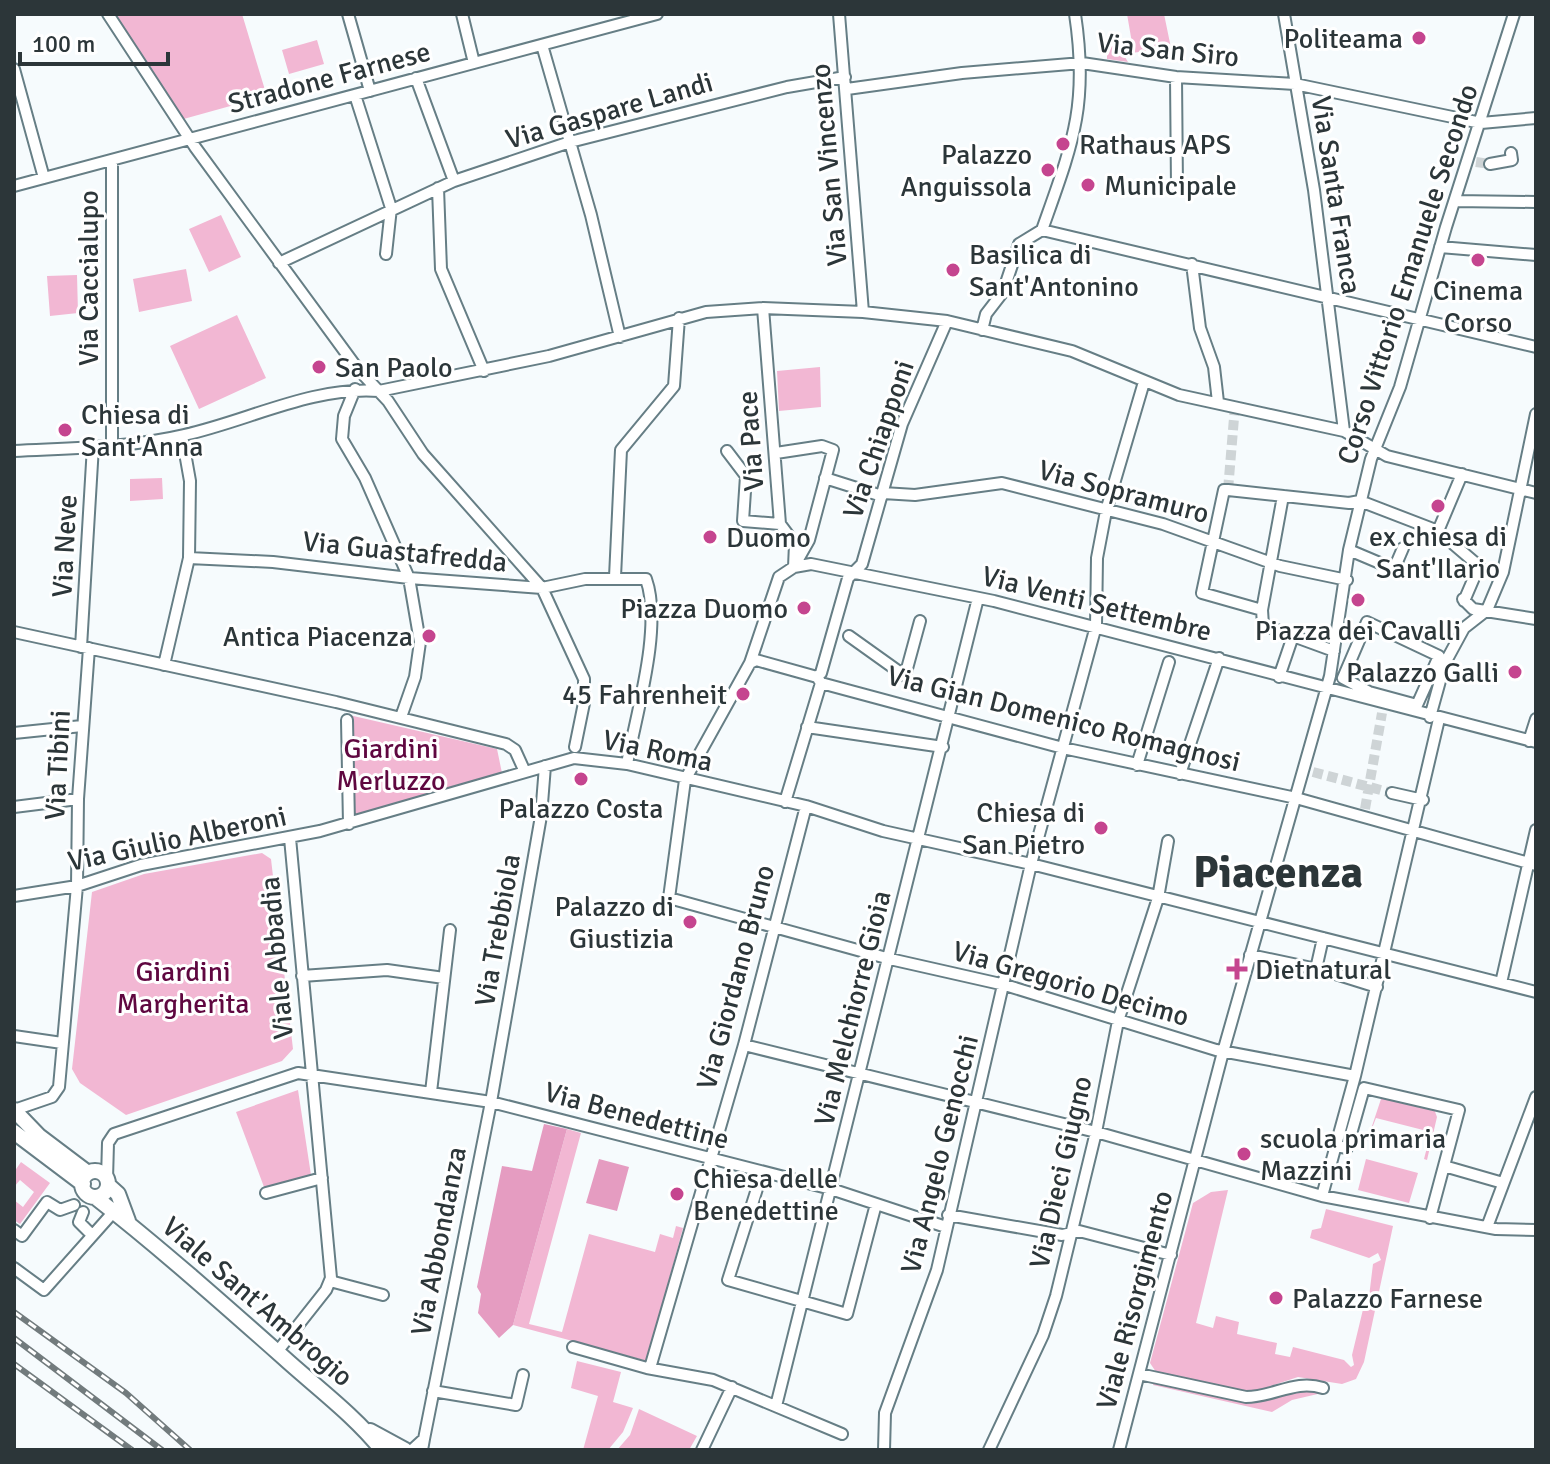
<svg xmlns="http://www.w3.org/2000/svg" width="1550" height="1464" viewBox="0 0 1550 1464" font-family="Signika,sans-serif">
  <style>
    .green { fill: #f2b7d3 }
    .forest { fill: #e59cc1 }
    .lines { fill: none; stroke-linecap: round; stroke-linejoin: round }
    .minor-tunnel { stroke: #ced4d6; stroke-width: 10; stroke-dasharray: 10 5; stroke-linecap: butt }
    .minor-casing { stroke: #667e85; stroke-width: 14 }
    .major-casing { stroke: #667e85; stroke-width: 18 }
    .minor { stroke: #fff; stroke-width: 10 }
    .major { stroke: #fff; stroke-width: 14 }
    .rail-casing { stroke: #727b7d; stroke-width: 6 }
    .rail { stroke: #fff; stroke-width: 3; stroke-dasharray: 9; stroke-linecap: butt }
    .poi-dot { fill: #c5458f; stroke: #fff; stroke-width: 3 }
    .labels { text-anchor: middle; stroke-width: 6; stroke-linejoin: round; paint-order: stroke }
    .poi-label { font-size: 28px; fill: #2c3639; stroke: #fff; text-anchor: start }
    .street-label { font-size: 28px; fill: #2c3639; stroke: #fff }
    .park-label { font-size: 28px; fill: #5f0740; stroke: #fff }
    .town-label { font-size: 44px; font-weight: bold; fill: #2c3639; stroke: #fff }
  </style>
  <rect width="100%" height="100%" fill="#f6fbfd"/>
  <path class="green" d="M116,14h126l23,76 -33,7 2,8 -54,15z
    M1127,14h37l7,34 -48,6 5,8 -21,-3v-12l25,-4z
    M317,40l7,24 -35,10 -7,-24z
    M221,215l20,42 -32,15 -20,-43z
    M186,269l6,32 -53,11 -6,-33z
    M77,275l1,38 -28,3 -3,-40z
    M237,315l29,63 -67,31 -29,-63z
    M820,367l1,40 -42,4 -2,-40z
    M162,478l1,21 -33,2v-22z
    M349,715l148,34 5,24 -151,44z
    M262,853l9,6 22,190 -11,12 -156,54 -46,-32 -8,-14 20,-177 52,-18z
    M298,1090l13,85 -47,12 -28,-75z
    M1382,1096l52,13 3,8 -10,43 -3,-1 7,-27 -55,-14 -10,26z
    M567,1129l14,4 -52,191 33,8 27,-98 66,18 5,-18 13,4 3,-12 7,2 -36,133 -134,-36z
    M1366,1159l52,14 -9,30 -51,-13z
    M21,1162l29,21 -30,41 -6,-4v-20l9,7 11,-15 -14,-12 -6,7v-15z
    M1228,1190l-32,133 17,5 3,-12 23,6 -2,12 40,9 -2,11 15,3 3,-10 51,13 7,7 3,-2 -2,-10 14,-58h3l4,-33 8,-4 -3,-7 -9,5 -59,-20 2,-8 9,-2 5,-19 67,17 -29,136 -8,17 -14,5 -44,-7 -48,16 -94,-21 -6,-9 43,-160 18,-11z
    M577,1361l44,11 -8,30 20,6 -10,24 -15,18h-25l15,-54 -27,-8z
    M1154,1382l103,21 39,-14 26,4 -30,7 -20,12 -119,-27z
    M639,1409l58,27 -8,14h-72l13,-15z"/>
  <path class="forest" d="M544,1124l23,5 -54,196 -14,13 -21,-25 3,-19 -4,-7 25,-121 30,5z
    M599,1159l30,8 -12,44 -31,-8z"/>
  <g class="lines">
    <path class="minor-tunnel" d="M1476,162l14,2
      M1228,490l7,-84
      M1408,539l3,-7
      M1313,772l79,21
      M1365,809l17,-96"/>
    <defs>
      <path id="minor" d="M108,14l87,133 162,221 31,33 35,53 119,134 42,91v24l-9,44
        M348,14l22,77
        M462,14l12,49
        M839,14l24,298
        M1284,14l30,176 30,241
        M542,45l49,170 29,122
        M14,69l30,109
        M1176,77l1,111
        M416,78l38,103
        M847,89l115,-16 120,-10 94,14 119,7 186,39 55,-5
        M355,95l36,113 -5,46
        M1490,164l22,-4 -1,-7
        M14,186l643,-172
        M438,188l3,81 43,102
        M1455,201l81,1
        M1042,230l494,117
        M1042,230c30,-85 47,-124 33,-216
        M1440,247l96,8
        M279,263l175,-82 116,-39 217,-55 58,-10
        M1192,264l8,64 14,39 4,35
        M763,308l17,216 15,20 -1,23
        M982,330l4,-16 17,-22 16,-48 23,-14
        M355,389l-11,27 -2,23 23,39 44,100 11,64 -5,35 -14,40
        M112,444v-284
        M14,451c56,-3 115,-3 170,-16 64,-14 128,-49 195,-44l170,-35 157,-44 57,-4 100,4 84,9 125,30 107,44 165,36 43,25 149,37
        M727,451l19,25 -3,45 37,3
        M776,453l46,-7 11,4 -24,90 -13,23
        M825,478l57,18
        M883,493l32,2 87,-12 161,41 117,42 67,14
        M1283,496l-21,114 -60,-17 22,-103h4l121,13 11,-2
        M1360,501l78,30
        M1438,531l41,35 -15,35
        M1438,531l24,-57
        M1349,550l45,19 9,-21
        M189,558l84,4 136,16 133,10 43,-9h61c17,48 -10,135 -19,185
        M615,577l6,-127 53,-64 5,-68
        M1463,599l10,10 63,10
        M1262,610l1,15 71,26
        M1367,622l72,34 -22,49 -48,-13 -26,-14z
        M14,632l322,70 170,42 9,6 10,22
        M849,636l56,40 15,-55
        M81,647l12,-201
        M750,663l6,-3 61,17 4,6 242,65 233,50 240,67
        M164,665l25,-107 1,-77 -8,-45
        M817,677l4,-4 27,-95 14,-14 40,-140 45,-103
        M1279,677l14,-41
        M1430,717l15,-54 19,-35 23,-18 16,-38 33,-158
        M347,720l2,104
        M807,727l136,20
        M14,733l68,-7
        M1529,741l7,-22
        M1137,765l32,-103
        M1180,774l39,-116
        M1392,793l31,7
        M785,802l36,-119
        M14,807l64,-8
        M14,896l63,-10 64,-21 179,-34 254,-73 53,6 179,42 77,25 148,33 505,128
        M1250,955l76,16 51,16
        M1316,969l7,-31
        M302,976l85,-6 57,8
        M1501,983l35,-153
        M14,1036l48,7
        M744,1045l352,87 226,64 174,33 40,1
        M1355,1076l-139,-26 -211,-65 -115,-26 -221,-61 16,-118 65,-117 29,-86 15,-10 17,-3 183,37 542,141
        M431,1092l19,-162
        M14,1110l38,-13 7,-10 18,-201 1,-87 11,-151
        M1336,1146l11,2 17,-60 95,22 -29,108
        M1444,1166l59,17
        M762,1173l-34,107 119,34 29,-110
        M107,1179l1,-36 6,-9 184,-61 193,29 340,87 115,38
        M266,1193l56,-15
        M1322,1196l33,-120 84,-357
        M83,1212l-4,10 13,13
        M948,1215l114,20 17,-4 92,24
        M1487,1227l49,-130
        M14,1230l8,6 25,-34 13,8 14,-5
        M14,1268l30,22 65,-73
        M330,1281l53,14
        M573,1347l74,21 66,12 129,54
        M277,1352l49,-62 5,-12 -41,-440
        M650,1368l94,-323 62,-239
        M1139,1374l107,23c28,0 49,-18 77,-9
        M433,1391l83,14 7,-30
        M776,1406l202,-808
        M424,1439l67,-337 50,-286 4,-50
        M412,1450l12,-11 -2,11
        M702,1450l30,-63
        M884,1450l1,-37 52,-143 94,-406 65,-238 1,-68 9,-47 38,-129
        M989,1450l54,-115 13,-39 40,-164 22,-111 40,-123 10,-57
        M1119,1450l104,-398 107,-376 19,-126 22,-91 29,-72 46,-160 68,-213"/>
      <path id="major" d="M14,1110l25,26 49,37
        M14,1132l69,52
        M82 1184a13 13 0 1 1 26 0a13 13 0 1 1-26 0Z
        M108,1185l10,9 10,27
        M95,1197c64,50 126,105 188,160 33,30 71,58 99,93
        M370,1431l35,19"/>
    </defs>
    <use href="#minor" class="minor-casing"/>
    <use href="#major" class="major-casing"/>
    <use href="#minor" class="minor"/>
    <use href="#major" class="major"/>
    <defs>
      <path id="rail" d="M14,1312l112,81 64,57
        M14,1338l148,112
        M14,1364l118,86"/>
    </defs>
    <use href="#rail" class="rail-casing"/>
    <use href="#rail" class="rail"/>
  </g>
  <g class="poi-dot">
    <circle cx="1419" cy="38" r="8"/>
    <circle cx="1063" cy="144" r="8"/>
    <circle cx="1048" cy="170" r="8"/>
    <circle cx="1088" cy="185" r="8"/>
    <circle cx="1478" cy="260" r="8"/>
    <circle cx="953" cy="270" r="8"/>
    <circle cx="319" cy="367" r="8"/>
    <circle cx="65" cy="430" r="8"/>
    <circle cx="1438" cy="506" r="8"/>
    <circle cx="710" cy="537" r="8"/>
    <circle cx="1358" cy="600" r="8"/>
    <circle cx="804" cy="608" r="8"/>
    <circle cx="429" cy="636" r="8"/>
    <circle cx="1515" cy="672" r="8"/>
    <circle cx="743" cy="694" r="8"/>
    <circle cx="581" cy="779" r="8"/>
    <circle cx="1101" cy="828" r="8"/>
    <circle cx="690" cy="922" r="8"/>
    <path d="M1233 957h8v8h8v8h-8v8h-8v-8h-8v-8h8z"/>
    <circle cx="1244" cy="1154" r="8"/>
    <circle cx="677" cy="1194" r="8"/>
    <circle cx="1276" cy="1298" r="8"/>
  </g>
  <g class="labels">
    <g class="poi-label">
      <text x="1403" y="48" text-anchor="end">Politeama</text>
      <text x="1079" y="154">Rathaus APS</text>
      <text x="1032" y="164" text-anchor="end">Palazzo<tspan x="1032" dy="32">Anguissola</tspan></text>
      <text x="1104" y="195">Municipale</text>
      <text x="969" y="264">Basilica di<tspan x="969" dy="32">Sant'Antonino</tspan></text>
      <text x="1478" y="300" text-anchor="middle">Cinema<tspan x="1478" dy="32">Corso</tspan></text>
      <text x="335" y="377">San Paolo</text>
      <text x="81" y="424">Chiesa di<tspan x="81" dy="32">Sant'Anna</tspan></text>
      <text x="1438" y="546" text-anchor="middle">ex chiesa di<tspan x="1438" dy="32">Sant'Ilario</tspan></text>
      <text x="726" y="547">Duomo</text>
      <text x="788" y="618" text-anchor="end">Piazza Duomo</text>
      <text x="1358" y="640" text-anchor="middle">Piazza dei Cavalli</text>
      <text x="413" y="646" text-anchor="end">Antica Piacenza</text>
      <text x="1499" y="682" text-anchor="end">Palazzo Galli</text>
      <text x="727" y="704" text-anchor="end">45 Fahrenheit</text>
      <text x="581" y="818" text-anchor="middle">Palazzo Costa</text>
      <text x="1085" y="822" text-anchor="end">Chiesa di<tspan x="1085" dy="32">San Pietro</tspan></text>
      <text x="674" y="916" text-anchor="end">Palazzo di<tspan x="674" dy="32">Giustizia</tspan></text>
      <text x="1255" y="979">Dietnatural</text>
      <text x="1260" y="1148">scuola primaria<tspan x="1260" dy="32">Mazzini</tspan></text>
      <text x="693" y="1188">Chiesa delle<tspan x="693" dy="32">Benedettine</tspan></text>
      <text x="1292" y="1308">Palazzo Farnese</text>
    </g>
    <g class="street-label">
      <text transform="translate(1168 49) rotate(6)" y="10">Via San Siro</text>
      <text transform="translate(329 77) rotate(-15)" y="10">Stradone Farnese</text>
      <text transform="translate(609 110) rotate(-16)" y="10">Via Gaspare Landi</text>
      <text transform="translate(828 165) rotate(-95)" y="10">Via San Vincenzo</text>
      <text transform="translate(1337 195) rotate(81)" y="10">Via Santa Franca</text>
      <text transform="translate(1407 274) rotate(-72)" y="10">Corso Vittorio Emanuele Secondo</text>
      <text transform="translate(88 278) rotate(-90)" y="10">Via Caccialupo</text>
      <text transform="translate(878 439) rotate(-71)" y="10">Via Chiapponi</text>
      <text transform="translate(750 441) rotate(-94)" y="10">Via Pace</text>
      <text transform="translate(1124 491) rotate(15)" y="10">Via Sopramuro</text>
      <text transform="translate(64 546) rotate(-87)" y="10">Via Neve</text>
      <text transform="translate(405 551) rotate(6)" y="10">Via Guastafredda</text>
      <text transform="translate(1097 603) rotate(14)" y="10">Via Venti Settembre</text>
      <text transform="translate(1064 718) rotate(14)" y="10">Via Gian Domenico Romagnosi</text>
      <text transform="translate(658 750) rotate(12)" y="10">Via Roma</text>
      <text transform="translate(57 765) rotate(-87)" y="10">Via Tibini</text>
      <text transform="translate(177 838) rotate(-12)" y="10">Via Giulio Alberoni</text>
      <text transform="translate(497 930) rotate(-80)" y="10">Via Trebbiola</text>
      <text transform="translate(276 958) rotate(-95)" y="10">Viale Abbadia</text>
      <text transform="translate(735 977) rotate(-75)" y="10">Via Giordano Bruno</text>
      <text transform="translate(1071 983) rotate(16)" y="10">Via Gregorio Decimo</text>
      <text transform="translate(852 1008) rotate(-76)" y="10">Via Melchiorre Gioia</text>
      <text transform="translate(637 1115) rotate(15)" y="10">Via Benedettine</text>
      <text transform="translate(939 1154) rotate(-76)" y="10">Via Angelo Genocchi</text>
      <text transform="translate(1060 1172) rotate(-77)" y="10">Via Dieci Giugno</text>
      <text transform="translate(438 1241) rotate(-79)" y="10">Via Abbondanza</text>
      <text transform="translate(1134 1300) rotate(-75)" y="10">Viale Risorgimento</text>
      <text transform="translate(258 1301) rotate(41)" y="10">Viale Sant'Ambrogio</text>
    </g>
    <g class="park-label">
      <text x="391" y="758">Giardini<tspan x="391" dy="32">Merluzzo</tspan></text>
      <text x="183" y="981">Giardini<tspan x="183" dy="32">Margherita</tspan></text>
    </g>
    <g class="town-label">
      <text x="1278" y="887">Piacenza</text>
    </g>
  </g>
  <rect width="1550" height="1464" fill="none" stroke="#2c3639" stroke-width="32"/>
  <path d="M20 52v12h148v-12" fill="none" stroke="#2c3639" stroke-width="4"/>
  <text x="32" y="52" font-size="24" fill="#2c3639" stroke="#ffffff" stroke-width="6" paint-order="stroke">100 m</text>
</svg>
